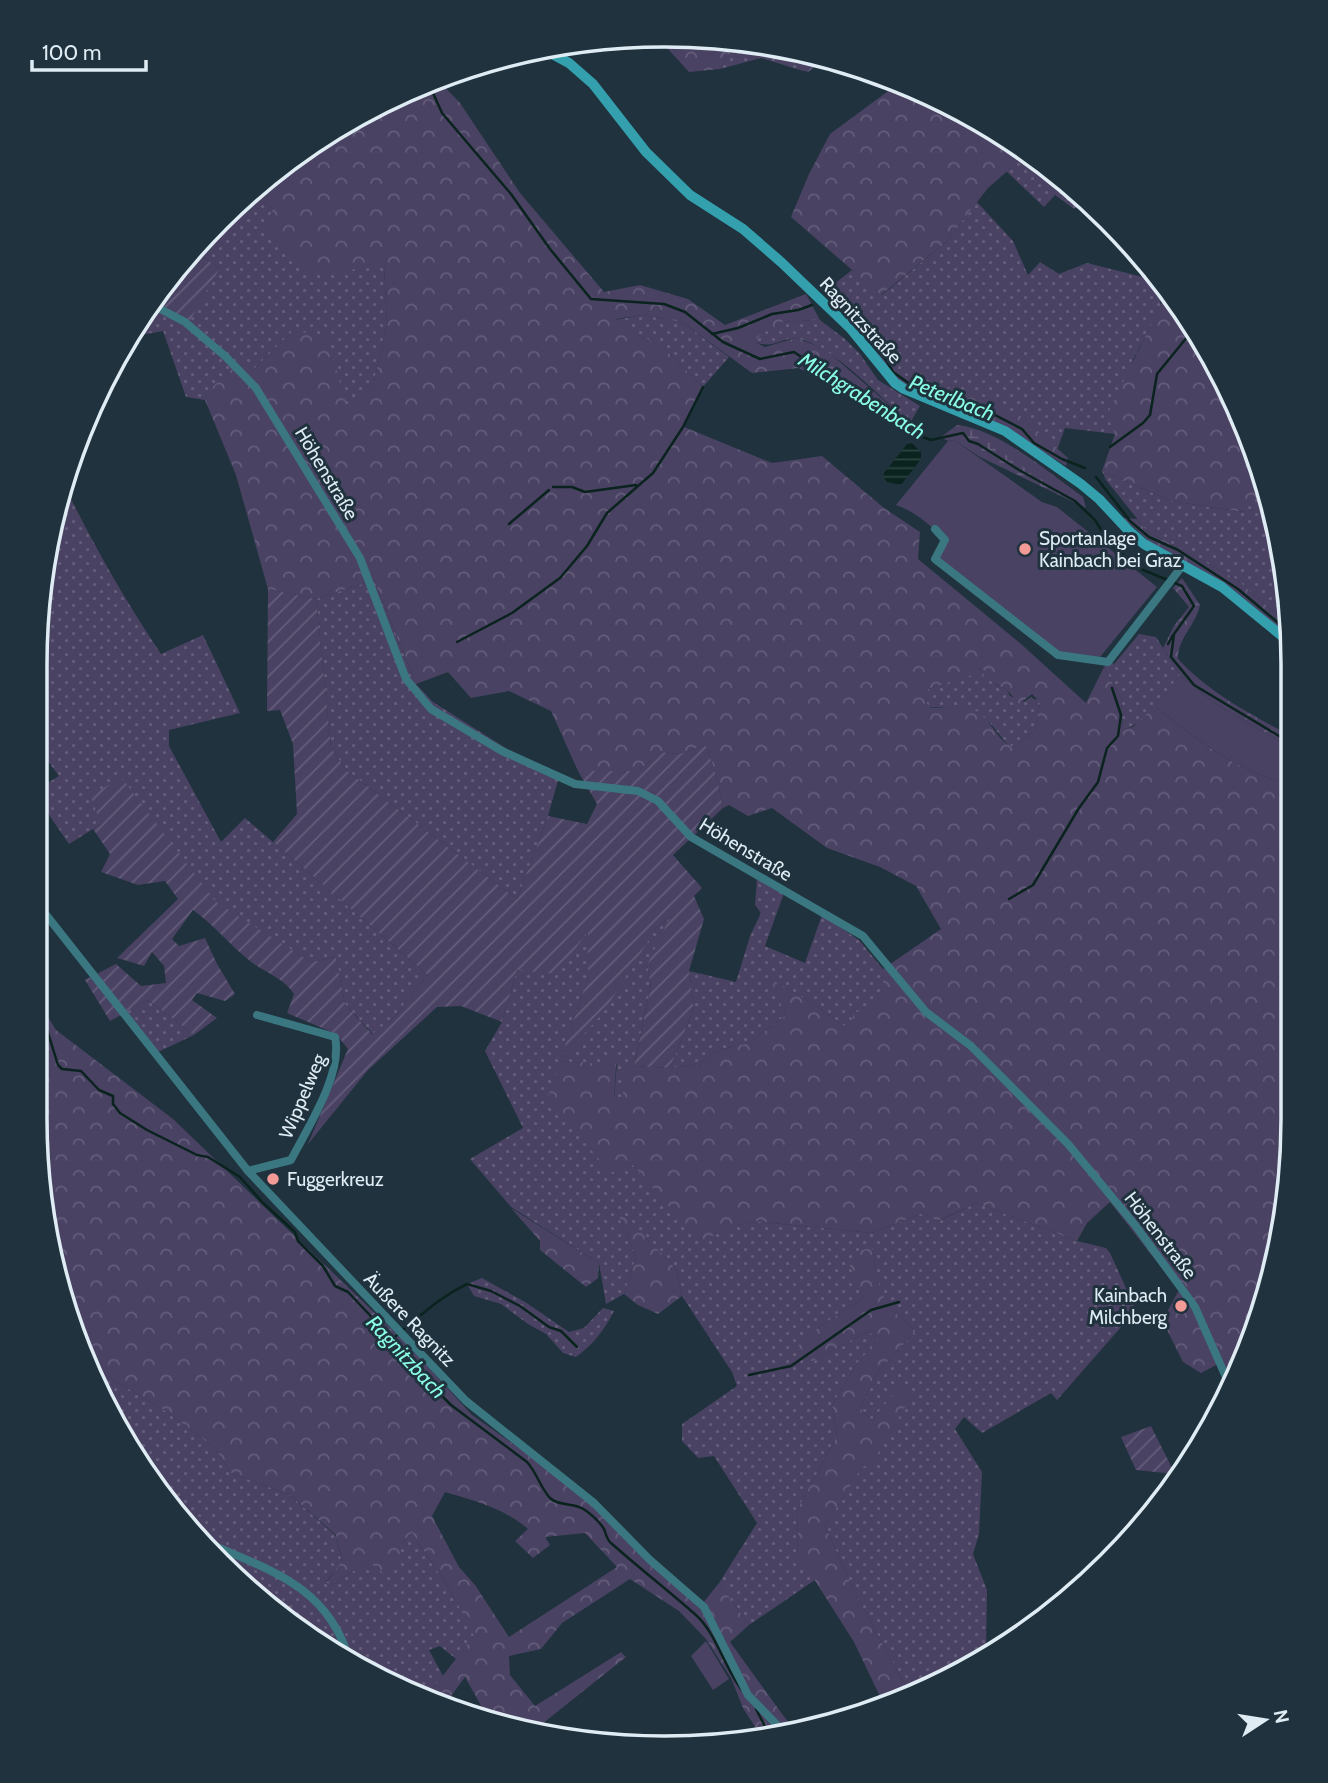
<svg xmlns="http://www.w3.org/2000/svg" width="1328" height="1783" viewBox="0 0 1328 1783" font-family="Cabin,sans-serif">
  <style>
    .grass { fill: url(#grass-dots) }
    .forest { fill: url(#forest-crowns); fill-rule: evenodd }
    .wetland { fill: url(#wetland-marsh) }
    .park { fill: #4a4263 }
    .garden { fill: url(#garden-furrows) }
    .water { fill: url(#water-rules) }
    .lines { fill: none; stroke-linecap: round; stroke-linejoin: round }
    .stream { stroke: #0a231e; stroke-width: 2.5 }
    .street { stroke: #3b7780; stroke-width: 8 }
    .secondary { stroke: #349fad; stroke-width: 10 }
    .poi-dot { fill: #f59b97; stroke: #1f323e; stroke-width: 2.5 }
    .labels { text-anchor: middle; stroke-width: 6; stroke-linejoin: round; paint-order: stroke }
    .street-label { font-size: 19px; fill: #e0ecf4; stroke: #1f323e }
    .poi-label { font-size: 19px; fill: #e0ecf4; stroke: #1f323e; text-anchor: start }
    .water-label { font-size: 21px; font-style: italic; fill: #8afde5; stroke: #1f323e }
    .rim { fill: none; stroke: #e0ecf4; stroke-width: 3.5 }
  </style>
  <defs>
    <pattern id="grass-dots" width="8" height="8" patternUnits="userSpaceOnUse" patternTransform="scale(1.75)"><rect width="8" height="8" fill="#4a4263"/><path d="M2 2h.1M6 6h.1" fill="none" stroke="#645d7a" stroke-width="1.8" stroke-linecap="round"/></pattern>
    <pattern id="forest-crowns" width="20" height="18" patternUnits="userSpaceOnUse" patternTransform="scale(1.75)"><rect width="20" height="18" fill="#4a4263"/><path d="M2 6a3 3 0 1 1 6 0M12 15a3 3 0 1 1 6 0" fill="none" stroke="#645d7a"/></pattern>
    <pattern id="wetland-marsh" width="20" height="14" patternUnits="userSpaceOnUse" patternTransform="scale(1.75)"><rect width="20" height="14" fill="#4a4263"/><path d="M1 5h8M5 5V1M11 12h8M15 12V8" fill="none" stroke="#645d7a"/></pattern>
    <pattern id="garden-furrows" width="10" height="10" patternUnits="userSpaceOnUse" patternTransform="scale(1.75)"><rect width="10" height="10" fill="#4a4263"/><path d="M-1 1l2-2M0 10L10 0M9 11l2-2" fill="none" stroke="#645d7a"/></pattern>
    <pattern id="water-rules" width="6" height="5" patternUnits="userSpaceOnUse" patternTransform="scale(1.75)"><rect width="6" height="5" fill="#0a231e"/><path d="M0 2.5h6" fill="none" stroke="#2d433f"/></pattern>
  </defs>
  <rect width="100%" height="100%" fill="#1f323e"/>
  <path class="grass" d="M739,40l52,11 9,19 -39,-12 -41,11z
    M1027,154l52,37 7,8 -12,10 -19,-14 -11,12 -38,-36z
    M253,195l20,14 111,56 3,60 -14,61 -26,21 -53,-77 -39,38 -49,25 -1,7 -19,-3 -23,-66 -32,6 10,-23 13,-14 34,22 32,-54 -22,-14z
    M977,202l36,39 15,34 12,-13 19,12 28,-11 64,16 8,9 2,19 -28,53 -18,74 -50,-6 -8,22 -36,-34 -81,-17 -22,-8 -21,-11 -14,-15 -20,-38 -39,-35 28,-22 30,25 64,-53z
    M643,315l39,7 47,35 -26,30 -35,-35 -53,-32z
    M820,320l25,19 15,15 18,26 42,26 -10,17c-28,-24 -77,-77 -111,-84 -18,-3 -24,12 -47,2l27,-19z
    M1102,471l69,30 72,11 20,-23 25,93v42l-52,-45 -89,-48 -41,-51z
    M64,485c29,59 60,114 97,169l42,-19 37,78 -71,17v16l52,96 24,-24 183,157 -18,20 -13,20 -24,19 -28,-30 -9,-47 -25,5 -96,-60 -71,-93 -43,15 -32,20 -33,-48v-6l23,-14 -23,-31v-122l20,-121z
    M374,580l42,104 17,18 82,52 44,23 -11,39 -31,83 -171,-129 -15,-23 -15,-148z
    M1139,634l17,3 24,38c-16,20 -33,48 -57,55l-2,-31 -17,-32 5,-6 5,3z
    M978,669l7,2 10,13 12,6 3,6 14,6 7,-5 9,6 -5,28 -21,16 -6,-2 -18,-22 -38,-15 -24,-1 -3,-12 3,-6z
    M757,879l27,14 -19,53 40,17 17,-48 37,25 24,29v25l-32,34 -9,-3 -27,-20 -46,-27 17,37 -37,28 -34,8 -16,14 -29,3 24,-60 -5,-37 47,11 14,-46 11,-23 -6,-8z
    M672,916l-25,49 4,18 -17,83 -11,3 1,38 -10,-7 3,-37 -14,2 -43,-4 73,104 66,75 52,-19 121,12 51,-20 16,8 37,-18 101,38 29,7 4,5 26,57 -79,90 -6,-7 -69,40 -18,-16 -9,12 27,43 -3,62 -6,20 14,36 -1,60 -77,42 -53,-97 -31,-69 37,-60 40,-81 -30,35 -12,-12 17,-35 39,-42c-38,-31 -36,-36 -44,-83l-10,51 -43,28 -20,19 13,16 56,-31 11,9 -21,22 -26,43 5,31 -40,74 1,44 17,26 -66,45 -30,-42 38,-60 -43,-67 -16,2 -16,-17v-17l55,-38 -5,-14 -50,-76 -5,-26 -63,-65 22,52 -12,37 -18,10 -7,-41 -88,-56 -41,-48 53,-31 -38,-77 17,-29 15,-52 72,-40 -1,47 -27,82 96,-132z
    M148,1000l46,35 -38,18 -32,-40z
    M482,1278l43,24 44,30 15,-4 19,-20 11,3c-9,18 -21,34 -38,46l-13,-4 -17,-19 -18,-10 -27,-20 -27,-8 -7,-12z
    M92,1367l72,43 50,37 17,26 59,22 46,41 6,26 -16,20 9,2 34,-24 33,-17 10,-10 40,60 23,43 -19,23 -16,-13 -11,4 14,26 -17,21 -41,-14 -136,-91 -130,-158z"/>
  <path class="forest" d="M657,37l82,3 -19,29 -31,3z
    M791,51l34,8 -17,13 -8,-2z
    M438,80l22,23 60,90 84,99 36,-7 48,14 37,26 81,-31 14,26 -41,2 -26,19 12,6 31,-9 29,11 85,74 -6,8 -105,-63 -47,5 -70,-51 -39,-7 -27,4 52,33 35,35 -19,40 88,36 50,-7 62,52 36,24 -2,27 103,85 65,59 18,-36 17,32 2,31 10,-3 22,-21c41,33 82,66 134,78l3,377 -21,121 -42,103 -9,-22 -19,10 -18,-11 -17,-34v-14l13,-24 -69,-88 -23,21 -10,18 -101,-38 -38,18 -15,-8 -51,20 -121,-12 -52,20 -66,-76 -23,8 -62,-76 12,-36 43,3 14,-12 -3,47 9,7v-38l11,-2 36,2 29,-3 16,-14 34,-8 37,-28 -18,-38 47,28 27,20 9,3 3,-16 12,-1 17,-17v-25l58,-40 -25,-43 -36,-19 -53,-19 -55,-40 -24,8 -19,-11 -6,3 -6,-30 -11,-33 -27,9 -18,-2 -23,19h-60l-27,-60 -42,-20 -38,7 -23,-26 -32,12 -42,-104 -58,19 -48,-10 -32,-114 -31,-75 1,-7 33,-30 16,5 39,-38 33,8 20,68 26,-20 14,-61 -3,-60 -69,10 -51,-49 9,-17 -20,-14 28,-30 105,-65zM979,669l6,2 -2,6 24,13 12,14 13,-10 5,5 -3,1 6,3 -5,28 -21,16c-17,-5 -22,-26 -36,-35 -15,-10 -34,-1 -50,-5l-3,-12 3,-6 44,-14z
    M899,83l80,36 48,35 -39,34 -42,54 -65,53 -90,-78 18,-43 21,-40z
    M1168,290l77,134 18,65 -19,23 -73,-11 -69,-30 13,-37 -8,-19z
    M943,386l35,10 43,20 47,42 -2,8 -62,-39 -24,-13 -40,-15z
    M1123,518l14,1 10,12 89,48 52,45v11l-58,-48 -80,-45z
    M1182,578l18,27c-5,22 -22,32 -22,54 33,35 69,53 111,76v12l-75,-44 -34,-28 -17,-27 11,-22 15,-19 -16,-19z
    M35,996l21,34 117,89 234,225 65,71 132,93 52,55 47,40 16,-20 30,42 -19,17 63,87 -32,7 -18,-28 -12,-30 -25,-39 -27,-28 -49,-32 -68,44 -21,26 -32,7 1,19 25,31 86,-54 5,5 -84,67 12,13 -13,-1 -53,-18 -23,-41 -14,19 -25,1 48,-61 -22,-43 -40,-60 -10,10 -5,25 -12,7 -16,-15 -34,24 -9,-1 16,-22 -6,-26 -46,-40 -59,-22 -17,-26 -50,-37 -72,-43 -35,-85 -22,-163zM445,1492c30,9 59,16 83,37l-13,12 18,17 17,-13 -5,-8 40,-4 32,34 -108,70 -34,-52 -16,-18 -27,-51z
    M613,1203l64,67 5,26 -24,18 -20,-9 -14,-11 12,-37z
    M511,1208l88,55 -1,15 -12,9 -46,-37v-9z
    M872,1248c9,47 6,52 44,83l-39,42 -17,35 12,12 30,-36 12,8 -43,73 -9,2 -37,59 31,69 53,97 -25,13 -30,-63 -56,-88 -1,-44 40,-74 -5,-31 26,-43 20,-22 -10,-9 -56,31 -14,-16 21,-19 43,-28 1,-8 -6,-6 -8,-22 8,-12z"/>
  <path class="wetland" d="M957,425c42,4 92,48 126,72l3,11 -106,-51 -26,-17 -6,1 -7,-4z"/>
  <path class="park" d="M954,440l88,62 15,5 100,80 -57,70 -35,-1 -130,-97 10,-19c-13,-14 -31,-29 -49,-35l52,-64z
    M1180,675l34,28 75,44v37c-52,-12 -93,-45 -134,-78z
    M706,1641l23,38 -16,11 -22,-34z"/>
  <path class="garden" d="M198,254l22,14 -31,54 -35,-22z
    M268,589l48,10 15,148 15,23 171,129 31,-83 39,8 10,-20 -19,-33h60l23,-19 18,2 27,-9 11,33 6,30 -50,47 29,33 -8,8 10,23 -15,52 5,37 -24,60 -36,-2 17,-82 -4,-19 23,-48 -13,10 -54,86 -43,48 28,-84v-46l-31,43 -40,-4 -15,52 -41,-16 -24,1 -69,63 -60,74 40,-95 -12,-15 -49,-21 7,-19c-10,-16 -29,-21 -44,-33 -20,-16 -36,-36 -57,-51l-21,29 7,7 26,-8 12,26 18,30 -10,7 -28,-8 -5,7 25,18 -23,17 -46,-35 -38,21 -25,-41 31,-16 25,22 25,-3 -2,-17 -12,-14 -8,14 -27,-8 61,-59 -13,-18 -27,4 -37,-13 9,-18 -17,-25 8,-5 -11,-29 32,-17 94,124 95,60 25,-5 9,47 27,30 25,-19 13,-20 18,-20 -155,-133 24,-28 -4,-70 -13,-34 -13,1z
    M1151,1426l24,48 -39,-4 -15,-33z"/>
  <path class="water" d="M912,443l9,9v7l-20,26 -14,-3 -4,-5 1,-4 23,-29z"/>
  <g class="lines">
    <path class="stream" d="M429,84l13,29 69,81 39,55 41,50 73,5 21,8 38,30 37,17 34,-7 126,84 11,4 32,-7 6,8 9,3 41,26 56,31 20,19 15,24 31,25 41,17 12,20 -20,28 -3,23 23,28 95,57
      M836,307l50,53 7,12 24,17 78,26 27,14 12,14 28,16 23,9
      M712,334l26,-6 34,-14 26,-4 14,-5
      M1110,447l33,-24 7,-8 7,-41 35,-43
      M1096,477l34,44 19,16 29,13 60,39 50,42
      M553,487h19l13,5 51,-7
      M509,524l40,-34
      M457,642l55,-29 48,-35 27,-32 20,-33 46,-40 30,-46 20,-40
      M1168,644l5,-9
      M1009,899l24,-14 46,-77 19,-26 9,-34 11,-12 3,-21 -9,-27
      M35,1000l5,7 -2,8 6,5 14,45 4,4 19,2 18,19 14,6v8l7,9 27,17 50,25 11,2 32,20 23,26 32,29 3,9 25,25 12,20 13,6 33,35 20,29 10,6 27,25 3,8 10,10 76,57c10,11 13,25 23,36 9,9 25,4 35,12 7,5 14,11 19,19 2,5 3,11 7,14 28,25 58,48 86,73 20,19 28,53 45,74
      M404,1329c21,-17 38,-33 63,-45l24,7 29,15 29,21 12,4 16,16
      M390,1343l7,-8
      M749,1375l42,-9 80,-56 28,-8
      M756,1709l13,25"/>
    <path class="street" d="M151,304l34,18 40,34 31,32 104,170 46,121 25,30 71,42 73,33 63,7 20,10 33,36 172,99 63,76 45,34 97,98 67,81 60,82 34,77
      M935,529l10,11 -10,19 123,96 50,7 75,-97
      M36,902l212,269 156,165 62,65 128,102 56,57 54,47 44,88 35,36
      M248,1171l43,-11c17,-33 52,-86 44,-123l-78,-22
      M210,1544c62,27 118,43 139,115"/>
    <path class="secondary" d="M543,49l26,14 24,21 53,68 44,43 53,34 38,33 70,67 44,54 9,6 101,42 76,53 18,15 29,31 16,14 78,43 66,54"/>
  </g>
  <g class="poi-dot">
    <circle cx="1025" cy="549" r="7"/>
    <circle cx="273" cy="1179" r="7"/>
    <circle cx="1181" cy="1306" r="7"/>
  </g>
  <g class="labels">
    <g class="street-label">
      <text transform="translate(861 320) rotate(47)" y="7">Ragnitzstraße</text>
      <text transform="translate(327 473) rotate(59)" y="7">Höhenstraße</text>
      <text transform="translate(746 849) rotate(31)" y="7">Höhenstraße</text>
      <text transform="translate(302 1096) rotate(-67)" y="7">Wippelweg</text>
      <text transform="translate(1161 1235) rotate(52)" y="7">Höhenstraße</text>
      <text transform="translate(410 1319) rotate(46)" y="7">Äußere Ragnitz</text>
    </g>
    <g class="poi-label">
      <text x="1039" y="545">Sportanlage<tspan x="1039" dy="22">Kainbach bei Graz</tspan></text>
      <text x="287" y="1186">Fuggerkreuz</text>
      <text x="1167" y="1302" text-anchor="end">Kainbach<tspan x="1167" dy="22">Milchberg</tspan></text>
    </g>
    <g class="water-label">
      <text transform="translate(862 396) rotate(32)" y="7">Milchgrabenbach</text>
      <text transform="translate(952 398) rotate(22)" y="7">Peterlbach</text>
      <text transform="translate(406 1357) rotate(47)" y="7">Ragnitzbach</text>
    </g>
  </g>
  <path d="M0 0H1328V1783H0ZM664 47H664A617 617 0 0 1 1281 664V1119A617 617 0 0 1 664 1736H664A617 617 0 0 1 47 1119V664A617 617 0 0 1 664 47Z" fill="#1f323e" fill-rule="evenodd"/>
  <path class="rim" d="M664 47H664A617 617 0 0 1 1281 664V1119A617 617 0 0 1 664 1736H664A617 617 0 0 1 47 1119V664A617 617 0 0 1 664 47Z"/>
  <g transform="translate(1265 1720) rotate(78)" stroke="#1f323e" stroke-width="5" paint-order="stroke">
  <path d="M0-5L12 26L0 18L-12 26Z" fill="#e0ecf4"/>
  <text y="-10" font-size="19" font-weight="bold" text-anchor="middle" fill="#e0ecf4">N</text>
  </g>
  <path d="M32 60v10h114v-10" fill="none" stroke="#e0ecf4" stroke-width="3.5"/>
  <text x="42" y="60" font-size="21" fill="#e0ecf4" stroke="#1f323e" stroke-width="5" paint-order="stroke">100 m</text>
</svg>
